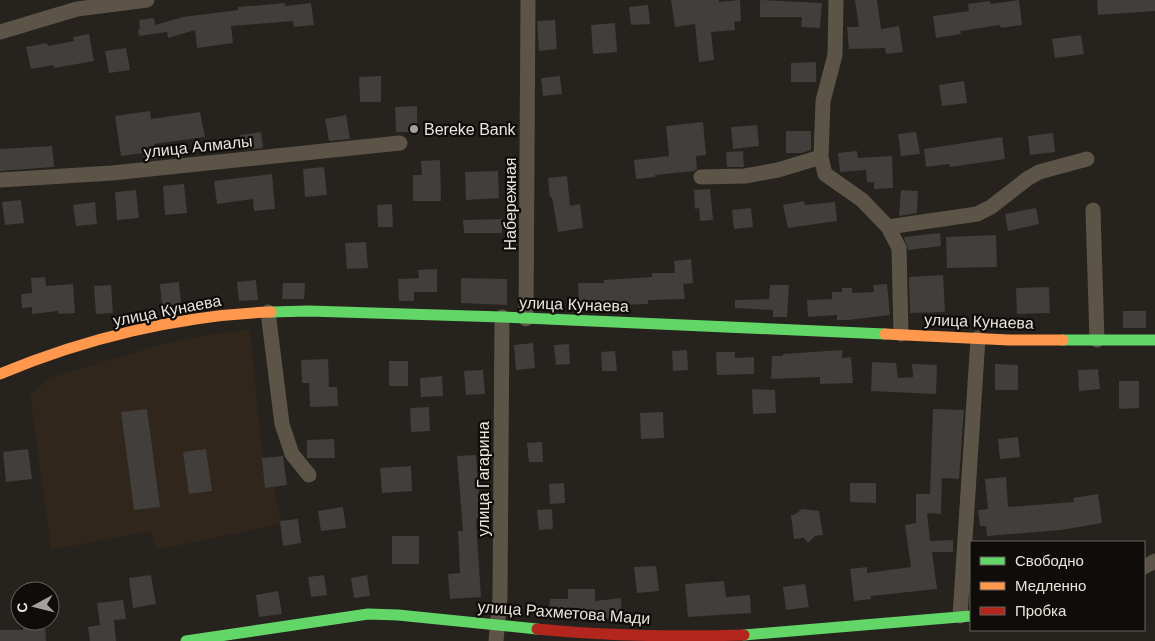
<svg xmlns="http://www.w3.org/2000/svg" width="1155" height="641" viewBox="0 0 1155 641" font-family="Arial,sans-serif">
  <style>
    .built { fill: #30261b }
    .building { fill: #413e3b }
    .lines { fill: none; stroke-linecap: round; stroke-linejoin: round }
    .street { stroke: #5d5448; stroke-width: 15 }
    .fast { stroke: #63d668; stroke-width: 11 }
    .slow { stroke: #ff974d; stroke-width: 11 }
    .jam { stroke: #b3261e; stroke-width: 11 }
    .poi-dot { fill: #a4a09b; stroke: #0f0c09; stroke-width: 2 }
    .labels { text-anchor: middle; stroke-width: 4.5; stroke-linejoin: round; paint-order: stroke }
    .poi-label { font-size: 16px; fill: #e8e4de; stroke: #0f0c09; text-anchor: start }
    .street-label { font-size: 16px; fill: #e8e4de; stroke: #0f0c09 }
  </style>
  <rect width="100%" height="100%" fill="#26221e"/>
  <path class="built" d="M250,330l15,152 8,-2 8,44 -125,26 -5,-19 -100,19 -21,-155 19,-17 117,-35 52,-10z"/>
  <path class="building" d="M671,0h48v2l21,-2 1,21 -7,1 1,8 -24,2 3,28 -15,2 -4,-38 -20,3z
    M760,0l62,3 -2,25 -19,-1 1,-10h-42z
    M855,0h22l4,29 18,-3 4,26 -17,2 -1,-6 -36,1 -2,-22h12z
    M1019,0l3,25 -21,3 -1,-3 -40,6 1,3 -25,4 -3,-22 36,-5 -1,-7 22,-3v3z
    M1097,0h58v11l-57,4z
    M285,3v3l26,-3 3,22 -20,2 -1,-6 -62,5 2,17 -36,5 -2,-18 -27,8 -1,-6 -28,4 -1,-7h2l-1,-9 15,-2 1,7 28,-8 55,-7v-3z
    M648,5l2,19 -19,1 -2,-18z
    M555,20l2,29 -18,2 -2,-30z
    M615,23l2,29 -24,2 -2,-29z
    M89,34l5,27 -40,7 -1,-3 -22,4 -5,-22 21,-4 1,3 26,-5 -1,-4z
    M1081,35l3,19 -29,4 -3,-19z
    M126,48l4,22 -21,3 -4,-22z
    M816,62v20h-25v-19z
    M381,76v26h-21l-1,-25z
    M560,76l2,18 -19,2 -2,-18z
    M964,81l3,22 -25,3 -3,-21z
    M417,106v26h-21l-1,-25z
    M150,111l1,8 49,-7 5,25 -51,7 3,15 -13,1 -1,-7 -22,3 -6,-40z
    M346,115l4,24 -21,2 -4,-22z
    M703,122l3,33 -10,1 1,13 -3,2 -39,4v2l-19,2 -2,-19 35,-4 -3,-30z
    M757,125l2,21 -26,3 -2,-22z
    M786,131h25v19l-9,3h-16z
    M261,132l2,16 -21,2 -2,-15z
    M916,132l4,22 -19,2 -3,-22z
    M1053,133l2,19 -25,3 -2,-19z
    M1002,137l3,22 -55,8 -1,-3 -23,3 -2,-18z
    M52,146l2,21 -54,4v-22z
    M743,151l1,16h-17l-1,-15z
    M857,151l1,7 34,-2 1,32 -19,1v-7h-7l-1,-12 -26,2 -2,-19z
    M440,160l1,41h-28v-26h9l-1,-14z
    M324,167l3,28 -22,2 -2,-28z
    M498,171l1,27 -33,2 -1,-28z
    M272,174l3,35 -21,2 -1,-12 -36,5 -3,-23z
    M567,176l3,30 10,-2 3,24 -25,4 -6,-35h-2l-2,-19z
    M184,184l3,29 -22,2 -2,-29z
    M710,189l3,31 -13,1 -1,-13 -4,1 -1,-19z
    M136,190l3,28 -22,2 -2,-28z
    M901,190l17,1 -1,22 -18,3z
    M21,200l3,23 -19,2 -3,-23z
    M804,201l1,4 30,-3 2,19 -49,7 -5,-23z
    M95,202l2,22 -21,2 -3,-21z
    M392,204l1,23h-15l-1,-22z
    M751,208l2,19 -19,2 -2,-19z
    M1036,208l3,16 -31,7 -3,-17z
    M502,219v14h-38l-1,-13z
    M940,233l1,13 -33,4 -4,-13z
    M996,235l1,32 -50,1 -1,-31z
    M366,242l2,26 -21,1 -2,-26z
    M691,259l2,24 -10,1 2,15 -37,1v4l-52,2v3l-17,-1 -1,-25h26v-3l48,-3v-4h23l-1,-12z
    M437,269v23h-23v9h-15l-1,-22 21,-1 -1,-8z
    M943,275l2,37 -35,1 -1,-36z
    M45,277l1,9 27,-2 2,29 -17,1v-3l-26,3v-7l-10,1 -1,-14 11,-1 -1,-15z
    M461,278l46,1v26l-46,-2z
    M256,280l2,20 -19,1 -2,-19z
    M179,282l2,22 -19,2 -2,-22z
    M283,283h22l-1,16h-22z
    M887,284l3,31 -42,5h-11v-5l-29,2 -1,-17 25,-1v-7h10v-4h10v5l22,-1 -1,-7z
    M111,285l2,28 -17,1 -2,-28z
    M770,285h19l-2,32h-14v-7l-38,-2v-8l34,-1z
    M1049,287l1,26 -33,1 -1,-26z
    M1123,311h23v17h-23z
    M533,343l2,25 -19,2 -2,-25z
    M569,344l1,20 -14,1 -2,-20z
    M687,350l1,20 -15,1 -1,-20z
    M842,350v8l9,-1 2,26 -33,1v-7l-49,2 1,-23h11v-2z
    M615,351l2,20h-15l-1,-19z
    M716,352h19v6l19,-1v17l-37,1z
    M328,359l1,28h8l1,19 -28,1 -1,-24h-7l-1,-23z
    M389,361h19v25h-19z
    M872,362l24,1 2,15 15,-1 -1,-13 25,1 -1,29 -65,-3z
    M995,364l23,1v25h-23z
    M1098,369l2,20 -21,2 -1,-21z
    M483,370l2,24 -19,1 -2,-24z
    M442,376l1,20 -22,1 -1,-19z
    M1119,381h20v27l-20,1z
    M752,389l23,1 1,23 -23,1z
    M429,407l1,24 -19,1 -1,-24z
    M147,409l13,98 -26,3 -13,-98z
    M933,409l31,1 -5,69 -17,-1 -1,36 -14,-1 3,28 23,-1v12h-21l5,37 -66,7v3l-17,2 -4,-32 17,-2v6l44,-6 -6,-42 11,-2v-29h14z
    M663,412l1,26 -23,1 -1,-26z
    M1018,437l2,20 -20,2 -2,-20z
    M334,439l1,19h-28v-18z
    M542,442l1,20h-14l-2,-19z
    M28,449l4,30 -26,3 -3,-30z
    M206,449l6,42 -23,3 -6,-42z
    M476,455l5,64h-5l5,78 -31,2 -2,-25 12,-1 -2,-42h5l-6,-75z
    M283,456l4,29 -22,3 -3,-30z
    M411,466l1,25 -30,2 -2,-25z
    M1006,477l2,30 66,-5 -1,-4 25,-4 4,29 -41,7 -74,6 -1,-10h-6l-2,-16 10,-1 -3,-30z
    M564,483l1,20 -15,1 -1,-20z
    M850,483h26v20l-26,-1z
    M343,507l3,21 -25,3 -3,-20z
    M552,509l1,20 -14,1 -2,-20z
    M802,509l17,2 4,24 -8,1 -7,7 -4,-5 -10,1 -3,-24h3z
    M298,519l3,24 -18,3 -3,-25z
    M392,536h27v28h-27z
    M656,566l3,25 -22,2 -3,-26z
    M151,575l5,29 -23,4 -4,-30z
    M324,575l3,20 -16,2 -3,-20z
    M367,575l3,21 -16,2 -3,-20z
    M724,581l2,16 24,-2 1,18 -63,4 -3,-33z
    M805,584l4,23 -23,3 -3,-23z
    M568,589h27v12l26,-3 1,21 -50,1 -23,-2 1,-19h18z
    M278,591l4,23 -23,3 -3,-22z
    M123,600l3,19 -12,1 2,21h-26l-2,-14 12,-2 -3,-22z
    M23,621h22l1,20h-46v-11h23z"/>
  <g class="lines">
    <path class="street" d="M836,0l-1,55 -12,46 -2,56 4,17 37,26 26,27 11,21 2,86
      M0,32l77,-23 70,-9
      M701,177l44,-1 33,-6 43,-13
      M0,180l112,-7 288,-30
      M1093,210l4,130
      M888,227l89,-13 14,-7 36,-28 12,-7 48,-13
      M268,312l14,112 10,30 17,21
      M526,319l2,-319
      M1144,567l11,-6
      M960,616l18,-278
      M496,641l4,-44 2,-280"/>
    <path class="fast" d="M271,312l38,-1 193,6 383,17
      M1063,340h92
      M744,635l227,-19
      M186,641l182,-27 30,1 139,14"/>
    <path class="slow" d="M885,334l124,6h54
      M0,374c83,-35 180,-59 271,-62"/>
    <path class="jam" d="M537,629c69,7 137,8 207,6"/>
  </g>
  <circle class="poi-dot" cx="414" cy="129" r="5"/>
  <g class="labels">
    <g class="poi-label">
      <text x="424" y="135">Bereke Bank</text>
    </g>
    <g class="street-label">
      <text transform="translate(198 146) rotate(-6)" y="6">улица Алмалы</text>
      <text transform="translate(510 204) rotate(-90)" y="6">Набережная</text>
      <text transform="translate(574 304) rotate(2)" y="6">улица Кунаева</text>
      <text transform="translate(167 310) rotate(-11)" y="6">улица Кунаева</text>
      <text transform="translate(979 321) rotate(2)" y="6">улица Кунаева</text>
      <text transform="translate(483 479) rotate(-90)" y="6">улица Гагарина</text>
      <text transform="translate(564 612) rotate(4)" y="6">улица Рахметова Мади</text>
    </g>
  </g>
  <rect x="970" y="541" width="175" height="90" fill="#0f0c09" stroke="#66625e"/>
  <rect x="980" y="557" width="25" height="8" fill="#63d668" stroke="#66625e"/>
  <text x="1015" y="566" font-size="15" fill="#e8e4de">Свободно</text>
  <rect x="980" y="582" width="25" height="8" fill="#ff974d" stroke="#66625e"/>
  <text x="1015" y="591" font-size="15" fill="#e8e4de">Медленно</text>
  <rect x="980" y="607" width="25" height="8" fill="#b3261e" stroke="#66625e"/>
  <text x="1015" y="616" font-size="15" fill="#e8e4de">Пробка</text>
  <g transform="translate(35 606) rotate(263)"><circle r="24" fill="#0f0c09" stroke="#66625e"/>
  <path d="M0-4L9 19L0 12L-9 19Z" fill="#a4a09b"/>
  <text y="-8" font-size="14" font-weight="bold" text-anchor="middle" fill="#e8e4de">С</text>
  </g>
</svg>
